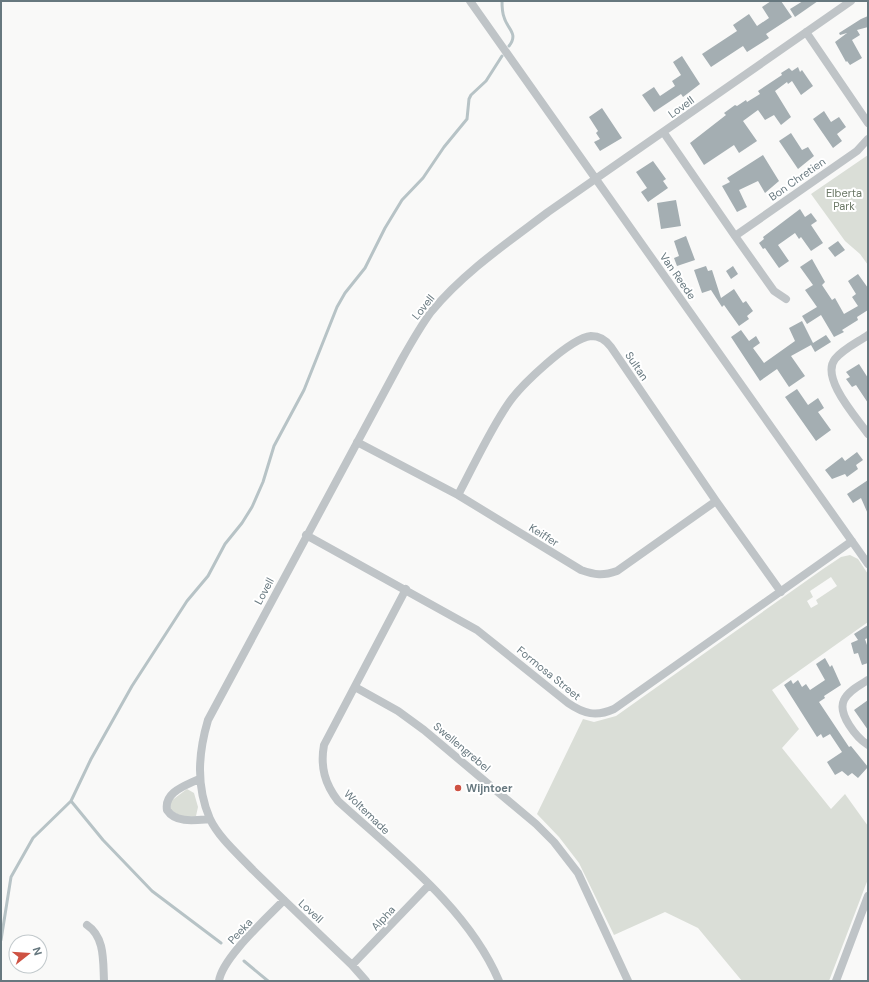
<svg xmlns="http://www.w3.org/2000/svg" width="869" height="982" viewBox="0 0 869 982" font-family="'DM Sans',sans-serif">
  <style>
    .green { fill: #daded7; fill-rule: evenodd }
    .lines { fill: none; stroke-linecap: round; stroke-linejoin: round }
    .stream { stroke: #b7c3c6; stroke-width: 3 }
    .building { fill: #a4aeb2 }
    .street { stroke: #bfc4c7; stroke-width: 8 }
    .poi-dot { fill: #ce5243; stroke: #fff; stroke-width: 1.5 }
    .labels { text-anchor: middle; stroke-width: 4; stroke-linejoin: round; paint-order: stroke }
    .street-label { font-size: 11px; fill: #67787f; stroke: #fff }
    .park-label { font-size: 11px; fill: #6b7866; stroke: #fff }
    .poi-label { font-size: 11px; font-weight: bold; fill: #67787f; stroke: #fff; text-anchor: start }
  </style>
  <rect width="100%" height="100%" fill="#f9f9f8"/>
  <path class="green" d="M868,155v110l-8,-11 -15,-13 -34,-47z
    M850,555l8,4 10,15v48l-96,68 27,39 -17,19 49,61 14,-15 23,32v53l-39,102h-87l-44,-53 -33,-16 -51,23 -35,-72 -20,-26 -22,-23 46,-95 11,3 22,-6 207,-147 18,-12zM831,577l6,9 -21,14 2,4 -7,4 -4,-7 6,-4 -3,-6z
    M187,789l7,4 4,14 -2,9c-10,2 -18,0 -26,-7l1,-8z"/>
  <g class="lines">
    <path class="stream" d="M502,1c0,5 0,11 2,16 3,12 15,16 5,29
      M71,801l32,39 49,51 69,52
      M1,940l10,-63 22,-39 38,-37 20,-42 41,-73 55,-85 21,-25 17,-32 17,-21 10,-16 11,-25 11,-36 30,-56 33,-83 8,-14 20,-25 20,-40 17,-28 21,-22 21,-31 23,-28 2,-20 2,-4 15,-14 16,-25
      M244,961l24,20"/>
  </g>
  <path class="building" d="M771,1h10l11,16 -26,17 3,4 -22,14 -4,-6 -32,21 -9,-13 35,-23 -4,-6 16,-11 8,12 12,-8 -7,-11z
    M803,1h15l-23,16 -5,-8z
    M868,16v11l-11,3 3,5 -8,5 10,18 -12,7 -3,-4 -1,1 -11,-20 12,-9 -7,2 -1,-2 22,-14z
    M682,56l18,28 -17,13 -2,-3 -27,18 -12,-17 12,-8 6,9 15,-10 -3,-5 9,-6 -8,-13z
    M798,67l2,5 2,-2 11,16 -12,9 -9,-14 -4,3 -1,-2 -12,9 16,26 -10,8 -7,-10 -9,5 -7,-10 -15,11 14,20 -18,12 -5,-8 -30,20 -14,-22 36,-28 -2,-2 11,-8 2,1 9,-6 1,2 13,-8 -2,-3 24,-16 -1,-2 8,-5 3,3z
    M602,108l20,30 -22,13 -6,-9 6,-3 -4,-6 2,-2 -9,-14z
    M824,111l7,11 8,-5 7,10 -9,7 5,7 -9,7 -20,-29z
    M791,133l11,17 6,-3 6,9 -16,13 -19,-28z
    M763,155l16,26 -14,12 -7,-12 -19,9 8,17 -10,5 -15,-26 8,-4 -3,-4z
    M653,161l13,18 -3,2 5,7 -20,14 -7,-10 6,-4 -11,-16z
    M676,200l5,26 -20,3 -4,-26z
    M800,209l5,8 6,-4 6,8 -6,4 12,18 -12,8 -10,-14 -2,2 -4,-6 -17,12 11,16 -10,7 -14,-20 -2,1 -4,-6 5,-4 -1,-2z
    M686,236l9,24 -18,6 -3,-8 5,-2 -5,-15z
    M838,241l7,9 -10,7 -7,-9z
    M812,259l13,23 -3,3 10,15 3,-2 9,16 14,-8 -6,-9 4,-3 -8,-13 10,-7 10,14v22l-11,7 1,3 -16,10 2,2 -10,5 -13,-22 -14,9 -5,-8 15,-9 -12,-17 8,-5 -13,-18z
    M706,266l2,5 4,-1 9,28 13,-9 9,14 3,-2 7,10 -6,5 2,3 -10,7 -15,-21 -2,2 -11,-17 -9,3 -8,-23z
    M733,266l5,8 -7,5 -5,-8z
    M802,321l11,22 13,-8 5,7 -16,10 -4,-7 -20,11 14,20 -16,11 -12,-18 -17,12 -29,-44 10,-7 8,11 7,-5 4,7 -7,5 11,15 31,-22 -6,-13z
    M859,364l9,14v25l-12,-18 -4,2 -6,-8 4,-2 -4,-5z
    M797,389l11,16 10,-7 6,10 -6,4 13,18 -15,11 -31,-44z
    M857,452l6,8 -7,5 2,4 -11,8 -2,-3 -13,5 -7,-9 17,-13 3,4z
    M868,480v34l-7,-16 -8,5 -6,-9z
    M868,625v13l-3,1 3,9v15l-6,2 -4,-12 -4,1 -3,-11 7,-3 -4,-6z
    M825,658l5,9 2,-2 9,20 -17,11 1,2 -6,4 30,45 2,-1 17,21 -10,11 -6,-5 -4,3 -6,-5 -7,4 -8,-13 15,-10 -12,-18 -7,4 -2,-4 -4,3 -33,-52 7,-5 2,4 5,-4 4,7 4,-3 4,6 15,-10 -9,-16z
    M868,700v30l-14,-20z"/>
  <g class="lines">
    <path class="street" d="M470,1l398,563
      M806,32l62,91
      M664,133l71,103 122,-85 11,-12
      M735,236l39,55 12,8
      M868,335c-10,7 -25,14 -33,24 -15,19 22,59 33,75
      M357,442l101,53 123,75c14,5 22,6 36,1l99,-70
      M458,495c15,-28 32,-65 50,-91 12,-18 62,-66 83,-68 9,0 15,4 20,11l105,154 65,91
      M306,535l171,95 91,73c16,11 28,14 46,6l238,-168
      M406,589l-82,156c-4,22 1,39 14,56 58,53 130,107 161,180
      M868,680c-8,5 -20,11 -24,20 -7,14 13,38 24,45
      M355,687l43,24 26,19 112,94 18,18 24,31 50,108
      M199,779c-14,7 -35,13 -32,31 9,14 30,10 43,9
      M87,925c18,12 16,36 17,56
      M352,965l77,-80
      M219,981c3,-23 48,-63 65,-81
      M366,981l-14,-16c-33,-31 -66,-63 -99,-95 -14,-15 -34,-32 -43,-51 -14,-33 -12,-65 -2,-99l194,-361c9,-16 18,-32 29,-47 32,-39 76,-69 117,-100l303,-211
      M836,981l32,-85"/>
  </g>
  <circle class="poi-dot" cx="458" cy="788" r="4"/>
  <g class="labels">
    <g class="street-label">
      <text transform="translate(681 107) rotate(-36)" y="4">Lovell</text>
      <text transform="translate(797 179) rotate(-35)" y="4">Bon Chretien</text>
      <text transform="translate(678 276) rotate(55)" y="4">Van Reede</text>
      <text transform="translate(423 307) rotate(-51)" y="4">Lovell</text>
      <text transform="translate(637 366) rotate(56)" y="4">Sultan</text>
      <text transform="translate(544 535) rotate(32)" y="4">Keiffer</text>
      <text transform="translate(264 591) rotate(-62)" y="4">Lovell</text>
      <text transform="translate(549 673) rotate(39)" y="4">Formosa Street</text>
      <text transform="translate(462 747) rotate(40)" y="4">Swellengrebel</text>
      <text transform="translate(367 812) rotate(44)" y="4">Woltemade</text>
      <text transform="translate(311 911) rotate(43)" y="4">Lovell</text>
      <text transform="translate(383 918) rotate(-47)" y="4">Alpha</text>
      <text transform="translate(240 931) rotate(-47)" y="4">Peeka</text>
    </g>
    <g class="park-label">
      <text x="844" y="197">Elberta<tspan x="844" dy="13">Park</tspan></text>
    </g>
    <g class="poi-label">
      <text x="466" y="792">Wijntoer</text>
    </g>
  </g>
  <rect width="869" height="982" fill="none" stroke="#67787f" stroke-width="4"/>
  <g transform="translate(28 954) rotate(73)"><circle r="19" fill="#ffffff" stroke="#c2c9cc"/>
  <path d="M0-3L7 15L0 10L-7 15Z" fill="#ce5243"/>
  <text y="-6" font-size="11" font-weight="bold" text-anchor="middle" fill="#67787f">N</text>
  </g>
</svg>
